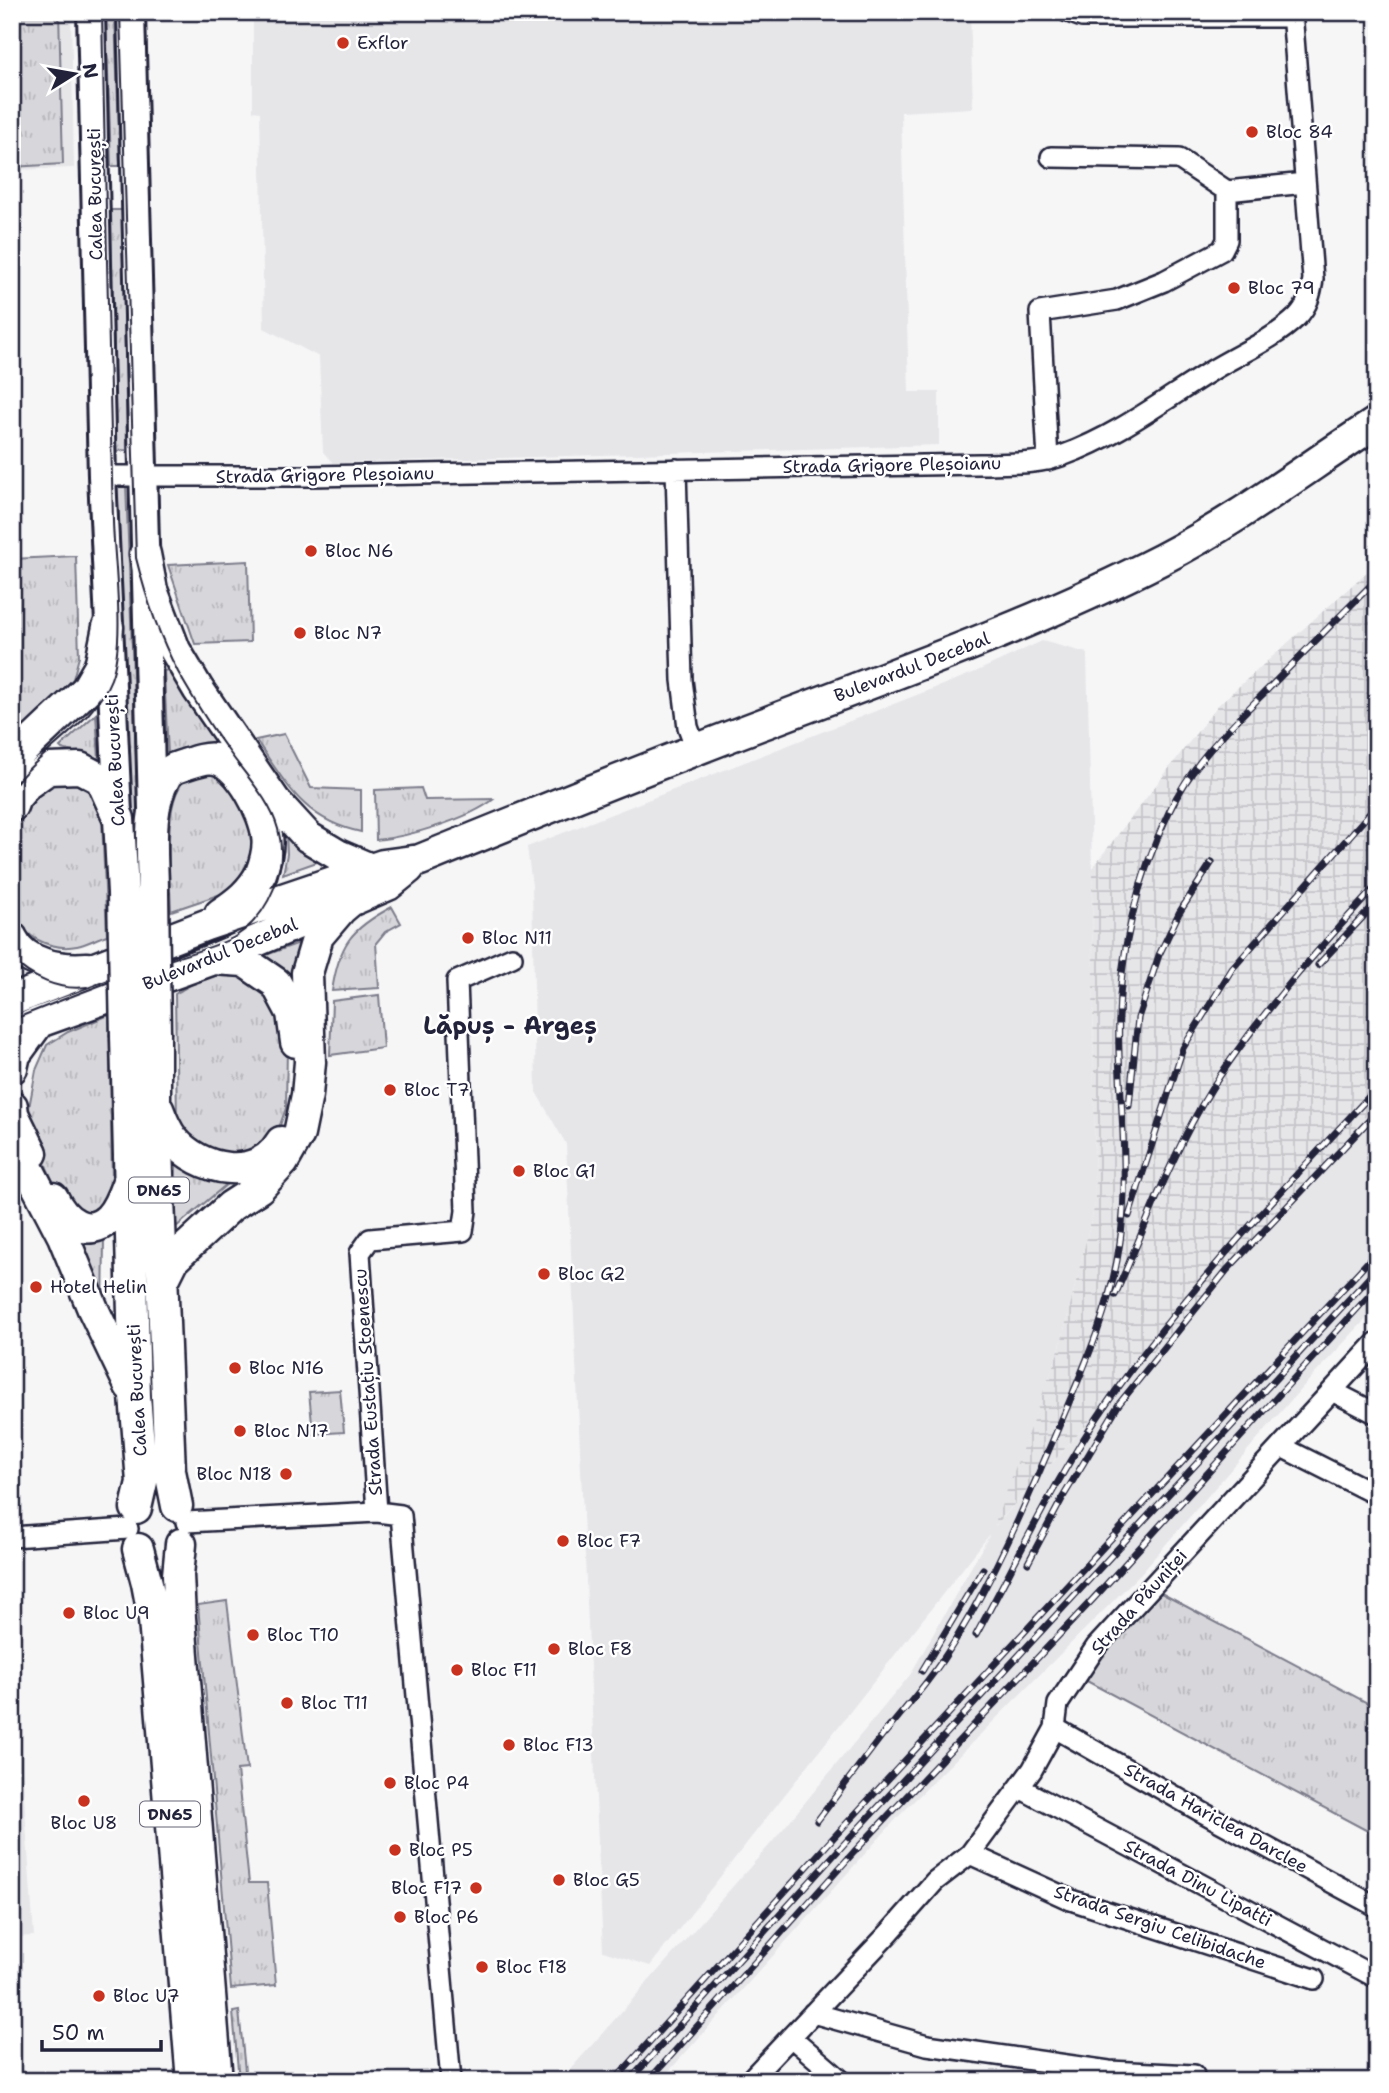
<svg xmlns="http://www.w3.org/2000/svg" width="1389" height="2093" viewBox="0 0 1389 2093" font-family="'Shantell Sans',sans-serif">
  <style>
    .built { fill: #e6e6e9 }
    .industrial { fill: url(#industrial-grid) }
    .grass { fill: url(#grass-tufts); stroke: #7c7c8b; stroke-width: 2 }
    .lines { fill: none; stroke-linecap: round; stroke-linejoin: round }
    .minor-casing { stroke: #22223b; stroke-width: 24 }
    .secondary-casing { stroke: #22223b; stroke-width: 32 }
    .primary-casing { stroke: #22223b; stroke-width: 35 }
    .minor { stroke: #fff; stroke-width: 19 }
    .secondary { stroke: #fff; stroke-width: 26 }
    .primary { stroke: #fff; stroke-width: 30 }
    .tram { stroke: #22223b; stroke-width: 2 }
    .rail-casing { stroke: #22223b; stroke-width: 7 }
    .rail { stroke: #fff; stroke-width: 4.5; stroke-dasharray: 13; stroke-linecap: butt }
    .primary-bridge-casing { stroke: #22223b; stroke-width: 35; stroke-linecap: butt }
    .primary-bridge { stroke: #fff; stroke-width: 30 }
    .poi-dot { fill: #c8321e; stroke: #fff; stroke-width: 2.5 }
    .labels { text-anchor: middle; stroke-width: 5; stroke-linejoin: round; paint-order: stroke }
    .shield { fill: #fff; stroke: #646476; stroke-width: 2 }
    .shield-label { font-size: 16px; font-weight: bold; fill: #22223b }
    .poi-label { font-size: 18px; fill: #22223b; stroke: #fff; text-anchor: start }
    .street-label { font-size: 18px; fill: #22223b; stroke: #fff }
    .district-label { font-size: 24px; font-weight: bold; fill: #22223b; stroke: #fff }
  </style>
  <defs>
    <pattern id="industrial-grid" width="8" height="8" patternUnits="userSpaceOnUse" patternTransform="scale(1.75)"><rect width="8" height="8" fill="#e6e6e9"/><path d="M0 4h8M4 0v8" fill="none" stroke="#c5c5c9"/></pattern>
    <pattern id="grass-tufts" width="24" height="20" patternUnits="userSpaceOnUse" patternTransform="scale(1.75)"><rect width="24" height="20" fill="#d7d7db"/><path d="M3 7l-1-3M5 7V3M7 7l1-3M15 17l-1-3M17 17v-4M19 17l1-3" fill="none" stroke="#b8b8bd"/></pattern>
  </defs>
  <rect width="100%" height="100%" fill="#f6f6f7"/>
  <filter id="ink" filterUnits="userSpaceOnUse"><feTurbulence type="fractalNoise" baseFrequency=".0143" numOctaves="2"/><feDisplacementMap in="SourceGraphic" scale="14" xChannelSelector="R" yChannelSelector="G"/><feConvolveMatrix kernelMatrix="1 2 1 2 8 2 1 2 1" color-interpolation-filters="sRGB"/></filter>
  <g filter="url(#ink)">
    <path class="built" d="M12,12h59l3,156 -62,2z
      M253,12h717l3,96 -72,4 8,280h30v53l-606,18 -10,-11 -4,-95 -55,-29 -4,-216 -7,-1z
      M1042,641l45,12 5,215 3,336 -35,143 -65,179 382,-422v203l-78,84 -158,182 -242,243 -239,265h-100l214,-241 136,-165 80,-141 -340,432 -47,-15 -37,-807 -30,-52 -4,-206 -5,-39 446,-174z
      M12,1727l8,12 14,197 -22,1z"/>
    <path class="industrial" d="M1377,563v541l-384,424 67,-181 35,-143 -3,-336 126,-163z"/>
    <path class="grass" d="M12,12h47l4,152 -51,3z
      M106,12h9l5,154h-9z
      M111,210h11l5,240 -11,1z
      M117,483h9l13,356h-6z
      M76,556l3,101 -6,22 -61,69v-189z
      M248,561l2,81 -55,2 -27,-79z
      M171,669l47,75 -25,1 -25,10 -4,-84z
      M96,714l3,45 -37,-10 -2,-2z
      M284,734l27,54 50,2v42c-58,-12 -74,-48 -105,-92z
      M221,772l34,43 -1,55 -30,23 -53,18c-1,-31 -9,-108 13,-130 9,-9 24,-8 37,-9z
      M65,779l20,6 12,11 5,23 5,116c-10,3 -20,9 -30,11 -25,5 -58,-9 -63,-36 -3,-15 0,-34 1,-49 2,-19 2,-46 14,-62 9,-13 22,-16 36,-20z
      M421,788l4,12 69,-1c-25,20 -86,38 -118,41l-1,-50z
      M286,834l45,23 -48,17 4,-20z
      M392,907l9,16 -16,9 -9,11 3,45 -47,3c7,-46 18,-62 60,-84z
      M302,942l-8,43 -31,-29z
      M246,972l25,17 16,58 -1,61 -6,17 -10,16 -24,14 -33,-2 -23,-14 -13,-17 -2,-128c29,-18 37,-20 71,-22z
      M379,995l4,53 -53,7 2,-54z
      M109,1015l3,165c-7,22 -9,27 -31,35l-19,-14 -31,-68 -3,-20 8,-43 11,-25 21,-13z
      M176,1158l58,20 -58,49z
      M104,1238l-1,79 -28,-77z
      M340,1390l4,42 -31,2 -4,-42z
      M1161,1593l216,115v128l-294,-157 7,-16z
      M227,1601l20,168 -10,1 12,113h18l9,102 -45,4 -33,-384z
      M239,2011l7,70h-7l-6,-69z"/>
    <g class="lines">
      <defs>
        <path id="minor" d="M1068,12l14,5h210
          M1051,157l128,2 48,32 78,-8
          M1048,460l-8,-148 77,-12 47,-19 58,-31 5,-10v-49
          M676,469l6,211 6,47 8,22
          M102,476h209l668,-12c28,-1 58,1 85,-9 53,-19 100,-55 147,-84 29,-18 62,-31 86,-54 11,-11 14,-24 16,-38l-21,-267
          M1332,1391l45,23
          M1282,1447l95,48
          M377,1512l-17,-259 10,-14 93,-8 3,-20 -9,-230 55,-24
          M186,1522l191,-10 24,3 50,566
          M12,1537l116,-8
          M1055,1728l145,83 177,96
          M1020,1788l357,190
          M970,1854l101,46 243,79
          M813,2013l114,32 182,26 85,4
          M791,2037l51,44
          M749,2081l140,-148 46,-52 35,-27 62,-84 23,-42 3,-24 38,-57 281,-305"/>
        <path id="secondary" d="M91,12l11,464 16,337
          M131,12l21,797"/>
        <path id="primary" d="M145,554l7,36 23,60 23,39 77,112 33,36 30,18 33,14
          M12,760l74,-70 14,-24 8,-39
          M12,806l3,-8 12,-14 21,-15 32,-1 21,11 18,40 4,74
          M153,892c0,-38 -7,-82 13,-116 4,-7 11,-9 18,-11 9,-3 22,-8 31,-6 25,4 50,55 52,77 2,11 -2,26 -6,37 -10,19 -23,29 -41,41
          M12,938c12,27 49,32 75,30
          M214,959l30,2 32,22 16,30 4,29
          M12,1000l194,-75 177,-60 37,-5c113,-46 226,-92 340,-135 136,-52 273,-100 402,-166 76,-39 144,-91 215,-137
          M12,1034l27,-12 175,-63 174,-74 21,-17
          M155,1034v65l15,372 7,35
          M126,1036l9,360 7,86 -6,26
          M12,1068l3,-13 24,-33
          M12,1106l1,8 19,39
          M158,1109c4,11 8,21 15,30 26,32 84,44 108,3
          M12,1138l51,98 30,73 37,77
          M53,1198c10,22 34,42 56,20 9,-9 14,-23 18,-34
          M163,1281l11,-22 57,-53 28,-18 24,-26 16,-28 8,-39 3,-33 -3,-89 11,-37 23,-27 13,-11
          M181,1544l-3,31 2,43 37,463
          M138,1549l9,34 7,37 38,461"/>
      </defs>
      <use href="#minor" class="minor-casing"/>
      <use href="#secondary" class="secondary-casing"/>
      <use href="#primary" class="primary-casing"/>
      <use href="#minor" class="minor"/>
      <use href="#secondary" class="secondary"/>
      <use href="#primary" class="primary"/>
      <path class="tram" d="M12,788c28,-38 81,-63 99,-109 15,-39 3,-115 2,-158 -5,-170 -7,-339 -11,-509
        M12,959c19,19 47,32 75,28
        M12,1020c51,-21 102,-40 154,-59 17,-6 57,-16 70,-25 33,-21 53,-68 42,-107 -8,-29 -31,-52 -48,-76 -19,-25 -36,-53 -52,-81 -19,-36 -32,-74 -42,-114l-16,-546"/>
      <defs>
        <path id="rail" d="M1318,965l59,-63
          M1129,1106l9,-88 21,-63 20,-42 33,-51
          M1129,1216l54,-168 49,-79 145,-164
          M1115,1295c31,-69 57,-143 97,-207 47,-74 107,-139 165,-203
          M1028,1563l35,-66 56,-93 108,-134 150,-158
          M976,1635c43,-79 82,-162 134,-236 79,-112 174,-211 267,-311
          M922,1671l61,-102
          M885,1733c25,-30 51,-60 71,-94 40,-65 70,-136 100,-206 26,-61 55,-124 64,-191 9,-63 1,-126 -1,-189 -3,-84 14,-166 50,-241 24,-51 63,-87 102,-126 35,-36 70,-71 106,-107
          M817,1821l73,-96
          M614,2081l220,-244 543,-585
          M629,2081l215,-237 533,-575
          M648,2081l206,-229 240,-254 283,-311"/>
      </defs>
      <use href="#rail" class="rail-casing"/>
      <use href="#rail" class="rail"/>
      <defs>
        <path id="primary-bridge" d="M153,892l2,142
          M123,893l3,143"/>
      </defs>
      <use href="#primary-bridge" class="primary-bridge-casing"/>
      <use href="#primary-bridge" class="primary-bridge"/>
    </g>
  </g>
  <g class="poi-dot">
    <circle cx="343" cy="43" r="7"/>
    <circle cx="1252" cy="132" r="7"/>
    <circle cx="1234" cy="288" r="7"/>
    <circle cx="311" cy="551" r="7"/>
    <circle cx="300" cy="633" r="7"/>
    <circle cx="468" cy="938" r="7"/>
    <circle cx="390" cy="1090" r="7"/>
    <circle cx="519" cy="1171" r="7"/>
    <circle cx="544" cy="1274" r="7"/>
    <circle cx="36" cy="1287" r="7"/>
    <circle cx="235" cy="1368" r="7"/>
    <circle cx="240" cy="1431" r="7"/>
    <circle cx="286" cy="1474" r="7"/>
    <circle cx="563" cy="1541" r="7"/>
    <circle cx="69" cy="1613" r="7"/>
    <circle cx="253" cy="1635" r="7"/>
    <circle cx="554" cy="1649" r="7"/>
    <circle cx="457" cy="1670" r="7"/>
    <circle cx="287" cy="1703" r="7"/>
    <circle cx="509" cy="1745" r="7"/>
    <circle cx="390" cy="1783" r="7"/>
    <circle cx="84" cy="1801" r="7"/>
    <circle cx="395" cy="1850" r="7"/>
    <circle cx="559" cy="1880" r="7"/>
    <circle cx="476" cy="1888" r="7"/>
    <circle cx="400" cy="1917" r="7"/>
    <circle cx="482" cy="1967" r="7"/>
    <circle cx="99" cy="1996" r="7"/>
  </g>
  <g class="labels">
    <g class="shield">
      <rect x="129" y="1177.5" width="60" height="25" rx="5"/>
      <rect x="140" y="1801.5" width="60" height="25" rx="5"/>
    </g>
    <g class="shield-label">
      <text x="159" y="1196">DN65</text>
      <text x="170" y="1820">DN65</text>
    </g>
    <g class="poi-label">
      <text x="357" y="49">Exflor</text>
      <text x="1266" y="138">Bloc 84</text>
      <text x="1248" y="294">Bloc 79</text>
      <text x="325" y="557">Bloc N6</text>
      <text x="314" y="639">Bloc N7</text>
      <text x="482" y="944">Bloc N11</text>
      <text x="404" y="1096">Bloc T7</text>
      <text x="533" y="1177">Bloc G1</text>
      <text x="558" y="1280">Bloc G2</text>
      <text x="50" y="1293">Hotel Helin</text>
      <text x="249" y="1374">Bloc N16</text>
      <text x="254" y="1437">Bloc N17</text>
      <text x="272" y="1480" text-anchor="end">Bloc N18</text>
      <text x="577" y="1547">Bloc F7</text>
      <text x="83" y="1619">Bloc U9</text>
      <text x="267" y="1641">Bloc T10</text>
      <text x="568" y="1655">Bloc F8</text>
      <text x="471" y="1676">Bloc F11</text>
      <text x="301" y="1709">Bloc T11</text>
      <text x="523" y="1751">Bloc F13</text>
      <text x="404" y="1789">Bloc P4</text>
      <text x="84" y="1829" text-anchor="middle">Bloc U8</text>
      <text x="409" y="1856">Bloc P5</text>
      <text x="573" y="1886">Bloc G5</text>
      <text x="462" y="1894" text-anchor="end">Bloc F17</text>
      <text x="414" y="1923">Bloc P6</text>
      <text x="496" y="1973">Bloc F18</text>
      <text x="113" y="2002">Bloc U7</text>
    </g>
    <g class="street-label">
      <text transform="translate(95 194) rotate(-91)" y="6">Calea București</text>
      <text transform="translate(892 465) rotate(-1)" y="6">Strada Grigore Pleșoianu</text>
      <text transform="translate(325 475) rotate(-1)" y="6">Strada Grigore Pleșoianu</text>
      <text transform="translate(912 667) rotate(-21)" y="6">Bulevardul Decebal</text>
      <text transform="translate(115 760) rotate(-93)" y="6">Calea București</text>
      <text transform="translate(220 954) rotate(-22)" y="6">Bulevardul Decebal</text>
      <text transform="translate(368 1382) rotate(-94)" y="6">Strada Eustațiu Stoenescu</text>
      <text transform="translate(137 1390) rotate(-93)" y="6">Calea București</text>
      <text transform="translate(1139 1602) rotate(-48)" y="6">Strada Păuniței</text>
      <text transform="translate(1216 1818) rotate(29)" y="6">Strada Hariclea Darclee</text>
      <text transform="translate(1198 1883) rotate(28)" y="6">Strada Dinu Lipatti</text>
      <text transform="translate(1160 1927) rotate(19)" y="6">Strada Sergiu Celibidache</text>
    </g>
    <g class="district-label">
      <text x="510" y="1034">Lăpuș - Argeș</text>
    </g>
  </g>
  <rect width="1389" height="2093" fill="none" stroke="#fff" stroke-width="42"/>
  <rect x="21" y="21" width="1347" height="2051" fill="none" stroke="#22223b" stroke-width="2.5" filter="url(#ink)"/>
  <g transform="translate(74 74) rotate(79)" stroke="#ffffff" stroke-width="5" paint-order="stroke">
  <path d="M0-5L12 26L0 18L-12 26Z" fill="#22223b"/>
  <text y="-10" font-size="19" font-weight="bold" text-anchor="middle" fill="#22223b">N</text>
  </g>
  <path d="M42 2040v10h119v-10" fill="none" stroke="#22223b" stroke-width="3.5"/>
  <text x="52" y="2040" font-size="21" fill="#22223b" stroke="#ffffff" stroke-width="5" paint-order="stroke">50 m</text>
</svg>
